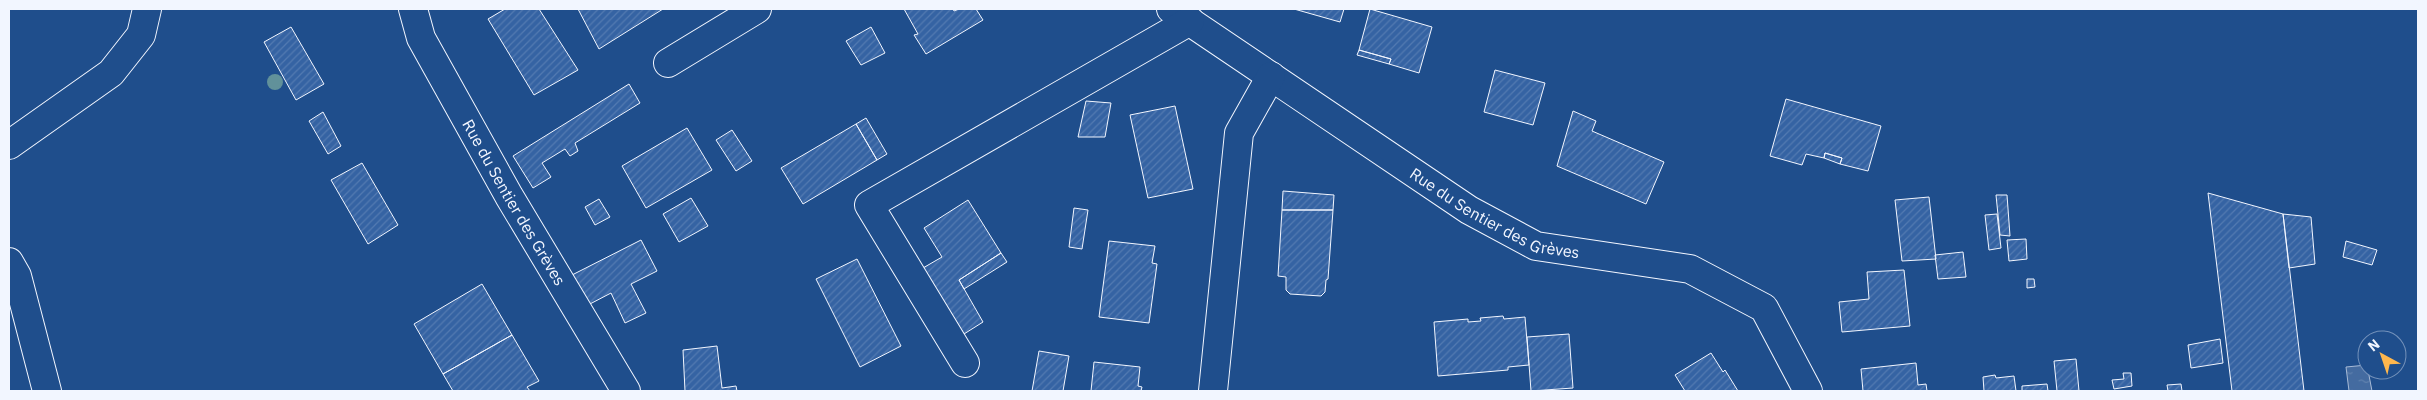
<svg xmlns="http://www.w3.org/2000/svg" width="2427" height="400" viewBox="0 0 2427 400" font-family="'IBM Plex Sans',sans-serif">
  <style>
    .water { fill: url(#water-ripples); stroke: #a8bbd7 }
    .building { fill: url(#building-hatch); stroke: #f2f6ff }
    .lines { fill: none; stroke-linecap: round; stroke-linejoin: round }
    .minor-casing { stroke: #f2f6ff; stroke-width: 30 }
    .minor { stroke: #1f4e8c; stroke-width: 28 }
    .tree { fill: #61919a }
    .labels { text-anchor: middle; stroke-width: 4; stroke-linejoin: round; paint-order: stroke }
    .street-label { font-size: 16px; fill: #f2f6ff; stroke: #1f4e8c }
  </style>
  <defs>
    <pattern id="water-ripples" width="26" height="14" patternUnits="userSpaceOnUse" patternTransform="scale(1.25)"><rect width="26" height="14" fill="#446ba0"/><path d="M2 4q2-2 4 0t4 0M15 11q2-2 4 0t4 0" fill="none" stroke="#5f81ae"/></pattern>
    <pattern id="building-hatch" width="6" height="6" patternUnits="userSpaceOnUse" patternTransform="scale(1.25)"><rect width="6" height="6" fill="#3563a3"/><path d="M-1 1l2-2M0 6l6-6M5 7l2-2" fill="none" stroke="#537ab1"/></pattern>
  </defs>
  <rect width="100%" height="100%" fill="#1f4e8c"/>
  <path class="water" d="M2367,365l5,26h-23l-3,-24z"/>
  <path class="building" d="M505,9h34l39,61 -44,25 -46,-76z
    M578,9h85l-64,40z
    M904,9h49l1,2 5,-2h17l7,11 -57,34 -12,-19 4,-1z
    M1294,9h50l-4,13z
    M1370,9l62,18 -13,46 -30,-9 2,-5 -32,-9z
    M291,27l33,57 -28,16 -32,-58z
    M871,27l14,26 -24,12 -15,-24z
    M1359,50l32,9 -2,5 -32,-9z
    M1495,70l50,13 -12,42 -49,-13z
    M629,84l11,19 -65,40 3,8 -8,5 -5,-7 -23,14 9,14 -18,11 -20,-32z
    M1786,99l95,27 -13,45 -28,-7 2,-6 -17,-5 -1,5 -18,-4 -4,11 -32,-9z
    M1086,101l25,2 -6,34h-27z
    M1175,106l18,83 -45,9 -18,-83z
    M1573,111l23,10 -4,10 72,31 -18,42 -89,-38z
    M323,112l18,34 -13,8 -19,-33z
    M866,118l21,36 -10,6 -21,-36z
    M856,124l21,36 -74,44 -22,-36z
    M687,128l25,42 -66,38 -24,-42z
    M732,130l20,31 -16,10 -20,-31z
    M1825,153l17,5 -2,6 -16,-6z
    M362,163l36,62 -30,19 -37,-64z
    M1283,191l51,4 -1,15h-51z
    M2208,193l75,21 21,177h-72z
    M1996,195h11l3,41 -10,-1z
    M1929,197l7,62 -34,2 -7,-61z
    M691,198l17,28 -29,16 -16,-28z
    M599,199l11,18 -15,8 -10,-18z
    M968,200l33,53 -42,27 24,42 -19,12 -41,-66 19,-11 -18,-29z
    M1074,208l14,2 -6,39 -13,-2z
    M1282,210h51l-5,69 -2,1 -1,12 -4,4 -31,-2 -4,-4v-13l-8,-1z
    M1997,214l4,34 -12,2 -4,-35z
    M2283,214l28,3 4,47 -26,4z
    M2026,239l1,20 -18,2 -2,-21z
    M641,240l16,31 -26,13 15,29 -21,10 -14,-30 -23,12 -16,-30z
    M1109,241l46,5 -3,17 5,1 -8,59 -50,-6z
    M2346,241l31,9 -5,15 -29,-8z
    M1963,252l3,25 -28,2 -3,-24z
    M1001,253l6,9 -43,27 -5,-9z
    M857,259l44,87 -41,21 -44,-88z
    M1904,270l6,56 -68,6 -3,-30 30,-3 -2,-27z
    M2027,279h7l1,8 -8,1z
    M482,284l30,51 -69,39 -29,-50z
    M1503,316l1,3 21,-2 4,48 -21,2v3l-70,6 -4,-54 34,-3v3l13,-1 -1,-3z
    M1569,334l4,54 -42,3 -4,-54z
    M512,335l27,46 -12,6 3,4h-77l-10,-17z
    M2220,339l3,24 -32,5 -3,-23z
    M717,346l5,42 14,-2 1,5h-52l-2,-41z
    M1039,351l30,5 -6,35h-31z
    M1711,353l12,19 2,-2 13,21h-53l-10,-16z
    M2076,359l3,32h-22l-3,-30z
    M1094,362l46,5 -2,19 4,1 -1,4h-50z
    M1916,363l2,22 8,-1 1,7h-64l-2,-22z
    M2123,373h8l1,13 -18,3 -2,-9 12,-1z
    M1995,375l1,3 18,-2 2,15h-32l-1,-14z
    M2047,384l1,7h-26v-5z
    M2181,384l1,7h-14l-1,-6z"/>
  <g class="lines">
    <defs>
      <g id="minor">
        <path id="s1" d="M413,9l8,29 88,158 117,195"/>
        <path id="s2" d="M1171,9l298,201 67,36 154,23 74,39 44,83"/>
        <path d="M668,63l89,-54"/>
        <path d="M9,145l102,-72 30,-38 6,-26"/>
        <path d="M9,262l8,14 30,115"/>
        <path d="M965,363l-96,-158 321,-184"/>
        <path d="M1213,391l26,-258 32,-57"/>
      </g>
    </defs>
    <use href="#minor" class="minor-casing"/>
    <use href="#minor" class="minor"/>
  </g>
  <circle class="tree" cx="275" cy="82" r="8"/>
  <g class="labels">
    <g class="street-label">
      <text dy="6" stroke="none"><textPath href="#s1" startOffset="219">Rue du Sentier des Grèves</textPath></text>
      <text dy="6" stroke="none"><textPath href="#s2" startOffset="385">Rue du Sentier des Grèves</textPath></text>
    </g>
  </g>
  <rect width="2427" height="400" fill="none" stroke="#f2f6ff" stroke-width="20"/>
  <g transform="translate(2382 355) rotate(320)"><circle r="24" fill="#1f4e8c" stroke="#7391ba"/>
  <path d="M0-4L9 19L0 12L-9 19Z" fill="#ffb74d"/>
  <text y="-8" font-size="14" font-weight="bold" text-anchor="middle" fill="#f2f6ff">N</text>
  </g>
</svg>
